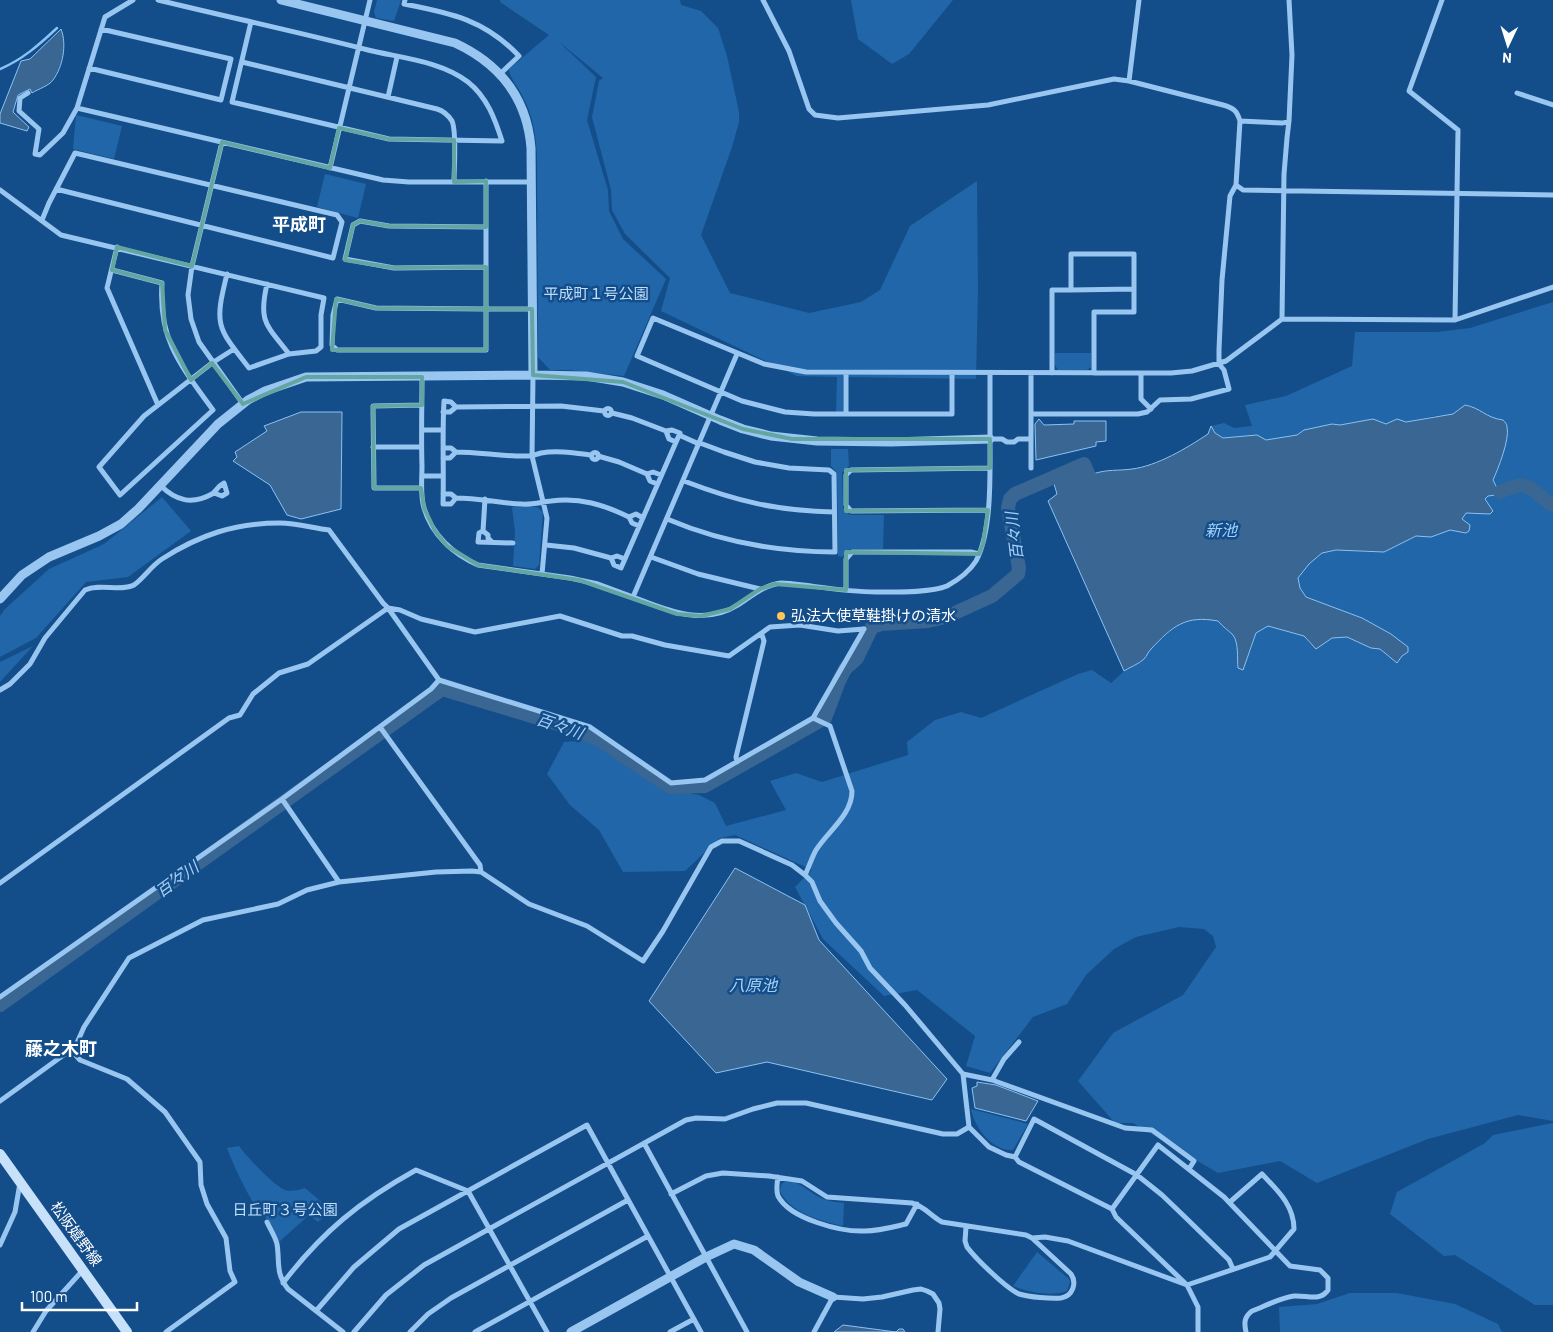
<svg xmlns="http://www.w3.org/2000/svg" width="1553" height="1332" viewBox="0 0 1553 1332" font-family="Barlow,'Noto Sans JP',sans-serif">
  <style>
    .green { fill: #2166a8 }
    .water { fill: #396692; stroke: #8bc2f4 }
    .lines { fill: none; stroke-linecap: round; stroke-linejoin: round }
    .stream { stroke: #8bc2f4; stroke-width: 2.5 }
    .river { stroke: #396692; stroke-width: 14 }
    .minor { stroke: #99c6f0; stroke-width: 5 }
    .tertiary { stroke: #99c6f0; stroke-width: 9 }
    .secondary { stroke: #c7e1fb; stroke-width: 10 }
    .marked { fill: none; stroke: #63a6a1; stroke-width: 4; stroke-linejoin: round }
    .poi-dot { fill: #ffc559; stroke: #134e8a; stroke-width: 2 }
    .labels { text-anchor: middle; stroke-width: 5; stroke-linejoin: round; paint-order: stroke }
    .park-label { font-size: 15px; fill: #c0dffc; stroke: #134e8a }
    .poi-label { font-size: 15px; fill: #fff; stroke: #134e8a; text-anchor: start }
    .street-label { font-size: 15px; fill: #fff; stroke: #134e8a }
    .water-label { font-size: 16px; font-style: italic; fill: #a5d0f8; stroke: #134e8a }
    .quarter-label { font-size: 18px; font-weight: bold; fill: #fff; stroke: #134e8a }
  </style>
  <rect width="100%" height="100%" fill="#134e8a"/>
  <path class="green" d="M377,0h24l-7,21 -18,-3 -2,-6z
    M500,0h180l1,5 20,6 17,17 9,28 12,56v10l-7,25 -31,88 29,58 79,20 52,-11 19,-12 30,-64 67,-45 1,109 -2,89 -133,-2v35h-7l1,-35 -40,-1 -136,-65 9,-33 -45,-44 -13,-24 -1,-20 -19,-73 7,-36 4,-3 -45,-37 38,36 -9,43 21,70 1,21 14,28 43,40 -42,97 -55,-6h-19l-12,-13 -1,-203c-2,-22 -4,-38 -14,-57 -4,-10 -13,-17 -14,-28l40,-34 -49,-33z
    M851,0h102l-44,54 -17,10 -34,-25z
    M76,115l46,11 -8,33 -41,-10z
    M325,174l41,10 -8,34 -41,-11z
    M1553,302v819l-35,-6 -90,24 -111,44 -37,-22 -62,12 -85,-50h-18l-37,-42 35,-48 70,-38 33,-48 -3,-11 -9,-7 -25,-2 -43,10 -22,12 -28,26 -19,29 -34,13 -43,56 -24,-7 9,-30 -58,-46 -33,6 -61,-57 -28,-52 17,-17 -77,-35 -15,3 -35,33 -62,1 -24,-42 -29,-25 -23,-31 17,-32 26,-2 25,5 52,44 32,6 16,8 11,23 60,-16 -16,-29 26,-8 26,9 86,-27 -1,-13 28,-22 26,-8 20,6 97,-44 14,-4 19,13 13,-12 20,-12 5,-8 16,-15 18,-15 23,-2 12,2c5,6 10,9 15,14 6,7 5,24 5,33l13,-18 5,-17 12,-7 36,10 7,9 11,-1 10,-6 15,-1 24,11 9,1 17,14 5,-7 6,-4v-5l-17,-13 -29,-16 -56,-21 -6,-9 -2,-10 11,-14 13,-11 14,-3 48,2 32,-16 15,1 19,-7 16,-17 24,1 -5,-15 3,-3 17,-2 -8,-6 -4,-8c8,-17 12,-34 14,-53l-23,-14 -50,3 -28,6 -9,-3 -11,5 -13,-5 -33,6 -8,-1 -28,6 -7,5 -31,5 -9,-5 -34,3 -8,-5 -4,-7 13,-3 10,5 18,-2 -7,-21 41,-9 66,-30 3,-34h82l33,-4z
    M1055,353h36v14l-4,3h-29l-3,-5z
    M831,449h17l1,17 -7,7 1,35 7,7h34l-1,34h-33l-8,8 -4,-1 -1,-83 -6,-7z
    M162,497l29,34 -63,46 -42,5 -50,56 -36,19v-41l5,-7 44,-40 55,-25z
    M512,507h25l6,5 -4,53 -4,4 -22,-3 2,-34z
    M33,646l-33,36v-20z
    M971,1109l57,15 -15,26c-20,2 -39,-23 -42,-41z
    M1553,1123v182h-18l-80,-50 -11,1 -54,-42 7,-22 88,-49 8,-8z
    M239,1146c8,11 34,39 46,44 6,2 14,0 20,-2l27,23 -14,11 -9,-7 -30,27 -11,-23c-13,-5 -36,-57 -41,-71z
    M785,1181c18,2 18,7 32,15 9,5 17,6 27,7l-1,23c-22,-5 -53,-13 -63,-35l1,-6z
    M1037,1252l32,27 1,3 -3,9c-14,6 -40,1 -54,-5z
    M1350,1293h47l58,11 43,20 4,8h-222l-1,-25 38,-3z"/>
  <path class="water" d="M61,29c6,15 2,38 -8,51 -4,6 -15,9 -21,13l-2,-4 -12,6 -5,17 16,15 -2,4 -27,-8v-9l21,-53 9,-2z
    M1465,405c16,3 21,13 38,15 2,2 4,4 4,7 3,12 -9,42 -14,53l4,8 20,-6 1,7 -13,5 -17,2 -3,3 8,12 -3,3 -24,-1 -4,6 8,6 -1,6 -3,2 -16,-3 -19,7 -15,-1 -32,16 -48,-2 -14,3 -13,11 -11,14 2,10 6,9 56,21 29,16 17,13v5l-6,4 -5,7 -17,-14 -9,-1 -24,-11 -15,1 -16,11 -12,-13 -36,-10 -12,7 -13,37 -5,-2c-1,-9 1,-25 -5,-33 -5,-5 -10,-8 -15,-14 -33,-6 -45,5 -67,28 -3,3 -4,7 -7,10 -5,5 -14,8 -20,12l-76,-170 9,-7 -3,-10 35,-18 4,8c14,-5 25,-3 39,-5 25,-3 55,-21 76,-35l3,-8 4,7 8,5 34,-3 9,5 31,-5 7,-5 28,-6 8,1 33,-6 13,5 11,-5 9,3 47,-8z
    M301,412h41l-1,97 -40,10 -14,-4 -17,-30 -37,-24 4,-4 -2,-5 32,-21 -3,-5z
    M1039,419l5,6 30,-1v-3h32v20l-10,1v4l-60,14 -1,-36z
    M735,868l70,37 14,35 128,139 -15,21 -165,-38 -51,11 -67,-72z
    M977,1082l19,3 42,16 -12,20 -51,-13 -3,-20 5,-2z
    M843,1325l53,7 3,-3h4l2,3h-71z"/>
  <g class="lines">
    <path class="stream" d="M0,69c22,-9 40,-25 57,-41"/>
    <path class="river" d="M1500,492c33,-15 28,-1 53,13
      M0,1005l442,-316 126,38 30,12 72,48 35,-1 120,-68 14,-37 6,-12 12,-11 15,-31 9,-3 47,-3 18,-4 46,-21 26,-22 1,-6 -11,-60 2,-9 5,-5 69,-30 9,21"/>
    <path class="minor" d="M158,0c70,17 140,32 210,50 33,8 73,11 100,32 19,15 27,37 34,59l-113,-2 -157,-37 19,-80
      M405,0l-1,4c47,9 81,16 115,52l-19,18
      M763,0l26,51 20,58 6,6 23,3 150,-13 126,-26 15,2 94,24c11,3 14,6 17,16l-4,64 -6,11 -8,84 -3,70v14l5,6 5,19 -38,10 -31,1 -13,12 -9,2h-107
      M1442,0l-33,91 49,39 -3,190
      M242,62l195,47c7,2 11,6 15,12 5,11 2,47 2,61
      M89,68l132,32 10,-41 -130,-30
      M1129,81l10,-81
      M28,93l-8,5 -1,13 20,18 -4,25 5,1 23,-22 14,-25 28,-91 28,-17
      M1517,93l36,12
      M388,97l9,-40
      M77,108l306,72 26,2h122
      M1240,121l43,2 6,-2
      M222,142l-30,124 -4,29 3,24 8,23 44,62
      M330,168l40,-168
      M486,181v128h46
      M1236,185l7,5 310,5
      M0,190l61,45 263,63 -3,17v32l-5,4 -27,3 -40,14c-32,-41 -35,-42 -22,-94
      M42,220l7,-17 26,-50 262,62 5,7 -9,36 -277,-69
      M486,227l-97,-1 -29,-5 -7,4 -8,34 49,9 92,-1
      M117,247l-10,41 51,117
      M112,270l50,13c-4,57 19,83 51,127l-93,85 -21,-28 45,-51 68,-53 22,-14
      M267,284c-9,39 0,41 22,70
      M1071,290l63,-1
      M337,299l39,9 110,1v41h-149l-5,-5 1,-30z
      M1282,319l2,-145 3,-36 2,-17 3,-66 -3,-55
      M737,354l-104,243c34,13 70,30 105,8 14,-9 26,-20 43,-22 10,0 21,2 30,3 22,3 43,6 65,6 18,0 55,1 71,-6 11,-6 22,-14 29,-25 16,-30 14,-85 14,-119 0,-23 0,-46 0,-69
      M846,373v41
      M1031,373v95
      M1052,373v-83h19v-36h63v58h-40v61
      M1141,373v26l10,10
      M952,374v40h-138l-29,-2 -43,-11 -105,-45 16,-38 111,46 42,8 365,1 21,-2 34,-10 56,-42 173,1 98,-33
      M533,375l-1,81 15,62 -5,56
      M422,377c0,29 -1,59 0,89 0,13 -2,29 2,42 8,27 29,46 54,57l92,13 28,6 35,13
      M456,407l105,-1 43,5
      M604.5 412a3.5 3.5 0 1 1 7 0a3.5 3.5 0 1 1-7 0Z
      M612,413l20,5 34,13 6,-1 8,3 -59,135 -7,-3 -3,-7 6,-2 8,3
      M422,430h21
      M666,431l3,8 7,3
      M679,435l20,9
      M990,439h12l5,3h7l4,-3h13
      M373,447h48
      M443,448h8l5,4
      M591.5 456a3.5 3.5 0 1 1 7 0a3.5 3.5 0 1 1-7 0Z
      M598,456l21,6 28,12 3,7 7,3
      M443,458h7l6,-6c24,0 49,5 73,4 5,0 8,-2 12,-3 16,-3 34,0 50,2
      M647,474l6,-2 8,3
      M422,476h21
      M684,481c52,20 93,30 150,31
      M160,485c16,16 32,20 52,9 4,-3 6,-8 12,-11l3,10 -5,3 -8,-3
      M421,488h-47l-1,-82 49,-1
      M443,494h8l5,4 -5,6h-8c1,-34 -1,-68 1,-103l7,1 5,5 -6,5h-7
      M456,498c22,0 43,5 65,6 11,1 20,-2 30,-3 29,-4 53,4 78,16l3,6 7,3
      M485,499l-2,32 -4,2 -1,9 35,1
      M988,510l-137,1 -5,-6v-30l5,-5 139,-2
      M629,517l7,-3 7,4
      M667,519c54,23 109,33 168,33l-1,-78 -5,-4 -40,-2 -34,-6 -31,-10 -24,-9
      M483,531l5,4v3l4,4
      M546,545l28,3 37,10
      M651,557l47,17 62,15
      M846,590v-31l6,-7h119l8,2
      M0,690l10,-6 20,-20 15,-26 40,-48c15,-7 36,2 49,-5 10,-7 17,-19 28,-26 37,-24 73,-36 118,-36 16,0 33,5 49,7l54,73 5,5 51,72 151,47 81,56 34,-3 108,-62 51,-89
      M380,727l100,138 1,7
      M737,762l-1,-5 28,-116 -2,-6
      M282,799l57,83
      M805,875c4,-8 7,-18 11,-25 12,-19 36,-35 36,-59l-22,-65 -17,-8
      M0,883l229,-165 11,-3 13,-21 26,-21 29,-9 80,-56 12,2 21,9 54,13 85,-16 62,20h10l33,9 64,11 41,-29 30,-2 38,6 26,-2
      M0,997l282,-198 149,-110 8,-9
      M73,1052l7,8 47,19 38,33 35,50 1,23 6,19 19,34 4,33 5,11 -69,50
      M963,1074l6,53 20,20 17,8 9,2 4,5 93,47 4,8 71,68 11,22v25
      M992,1080l12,-21 15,-17
      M0,1101l65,-47 8,-2 11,-25 45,-69 74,-38 75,-16 29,-14 32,-8 97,-10 36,-1 9,1 48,32 58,22 56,35 20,-30 48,-84 11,-6h17l53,24 13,10 7,7 8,19 16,22 25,28 9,17 35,37 58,69 29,6 133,48 27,2 42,31 -5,8
      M644,1143l103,189
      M1015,1157l19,-38 103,56 25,20 24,23 43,42 4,9
      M778,1177c-1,6 -2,14 0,19 12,23 63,36 87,35 14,0 28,-4 41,-7l11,-20
      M671,1194l35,-18 17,-3 46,3 33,5 25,16 85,6c12,3 19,13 30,19l84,13 6,3 39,36c6,9 2,22 -10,24 -10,1 -32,-1 -42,-4 -13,-6 -43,-35 -52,-47l-2,-6 1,-14
      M1112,1209l46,-64 66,52 66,69 30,4 8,8v12c-8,12 -21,5 -34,6 -12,1 -31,11 -42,15 -8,6 -8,12 -6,21
      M267,1222c3,7 8,14 10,22 3,19 -2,28 11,45l55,43
      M1032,1238l13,-1 23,4 119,44 83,-28 24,-28c0,-24 -17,-39 -32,-55l-32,28
      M0,1245l15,-33 5,-29
      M283,1283c39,-51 77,-82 133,-113l52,21 79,141
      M316,1311l38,-44 45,-38 188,-104 114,207
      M33,1332l13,-21 37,-41
      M354,1332l32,-37 38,-30 262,-145 10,-2 29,1 28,-10 24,-6h29l137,31h14l12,-7
      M410,1332l18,-18 23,-16 177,-98
      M475,1332l173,-96
      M670,1332l24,-13
      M814,1332l19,-35 30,2 19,-2 31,-7 8,-1 6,2 6,3 6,9 1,6 -2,23"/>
    <path class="tertiary" d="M281,0l174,43c45,21 72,55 76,105l2,227
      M0,599l22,-24 27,-18 50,-21 22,-12 17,-15 80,-85 30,-24 17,-9 41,-14 227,-2 53,1 37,6 40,13 57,25 23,9 28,7 46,5 74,1 99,-3
      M571,1332l135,-75 28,-13 20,6 45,32 34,15"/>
    <path class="secondary" d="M0,1154l127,178"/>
  </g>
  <path class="marked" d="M339,128l50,11 65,1v42l32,-1v46l-97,-1 -29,-5 -7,4 -8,35 49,8 92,-1v42l-110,-1 -40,-9 -4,51h154v-41h46l1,66 90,7 120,47 49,10h198v29l-144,2v41l142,-1 -5,34 -4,10 -133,-2v38l-71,-6 -15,5 -30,20 -29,7 -24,-2 -98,-34 -101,-15 -31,-19 -12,-15 -11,-23 -3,-20h-47l-1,-82 49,-1v-28h-116l-63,27 -31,-41 -21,17 -26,-50 -3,-47 -50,-13 5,-23 75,19 30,-124 108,26z"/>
  <circle class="poi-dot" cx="781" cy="616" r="5"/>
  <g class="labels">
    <g class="park-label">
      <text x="596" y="299">平成町１号公園</text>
      <text x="285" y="1215">日丘町３号公園</text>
    </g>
    <g class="poi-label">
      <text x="791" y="621">弘法大使草鞋掛けの清水</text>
    </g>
    <g class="street-label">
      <text transform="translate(76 1234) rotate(54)" y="5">松阪嬉野線</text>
    </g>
    <g class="water-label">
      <text x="1221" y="536">新池</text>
      <text transform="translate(1014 536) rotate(-97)" y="6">百々川</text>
      <text transform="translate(560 726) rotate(19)" y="6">百々川</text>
      <text transform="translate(177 879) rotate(-36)" y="6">百々川</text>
      <text x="753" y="991">八原池</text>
    </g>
    <g class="quarter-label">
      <text x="299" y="231">平成町</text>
      <text x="61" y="1055">藤之木町</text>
    </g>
  </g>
  <g transform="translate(1508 45) rotate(184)" stroke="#134e8a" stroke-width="4" paint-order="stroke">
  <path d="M0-4L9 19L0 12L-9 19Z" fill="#ffffff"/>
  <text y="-8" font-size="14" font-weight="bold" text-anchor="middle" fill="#ffffff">N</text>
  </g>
  <path d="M22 1302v8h115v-8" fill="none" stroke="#ffffff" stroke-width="2.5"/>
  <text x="30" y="1302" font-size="15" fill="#ffffff" stroke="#134e8a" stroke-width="4" paint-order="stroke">100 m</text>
</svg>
